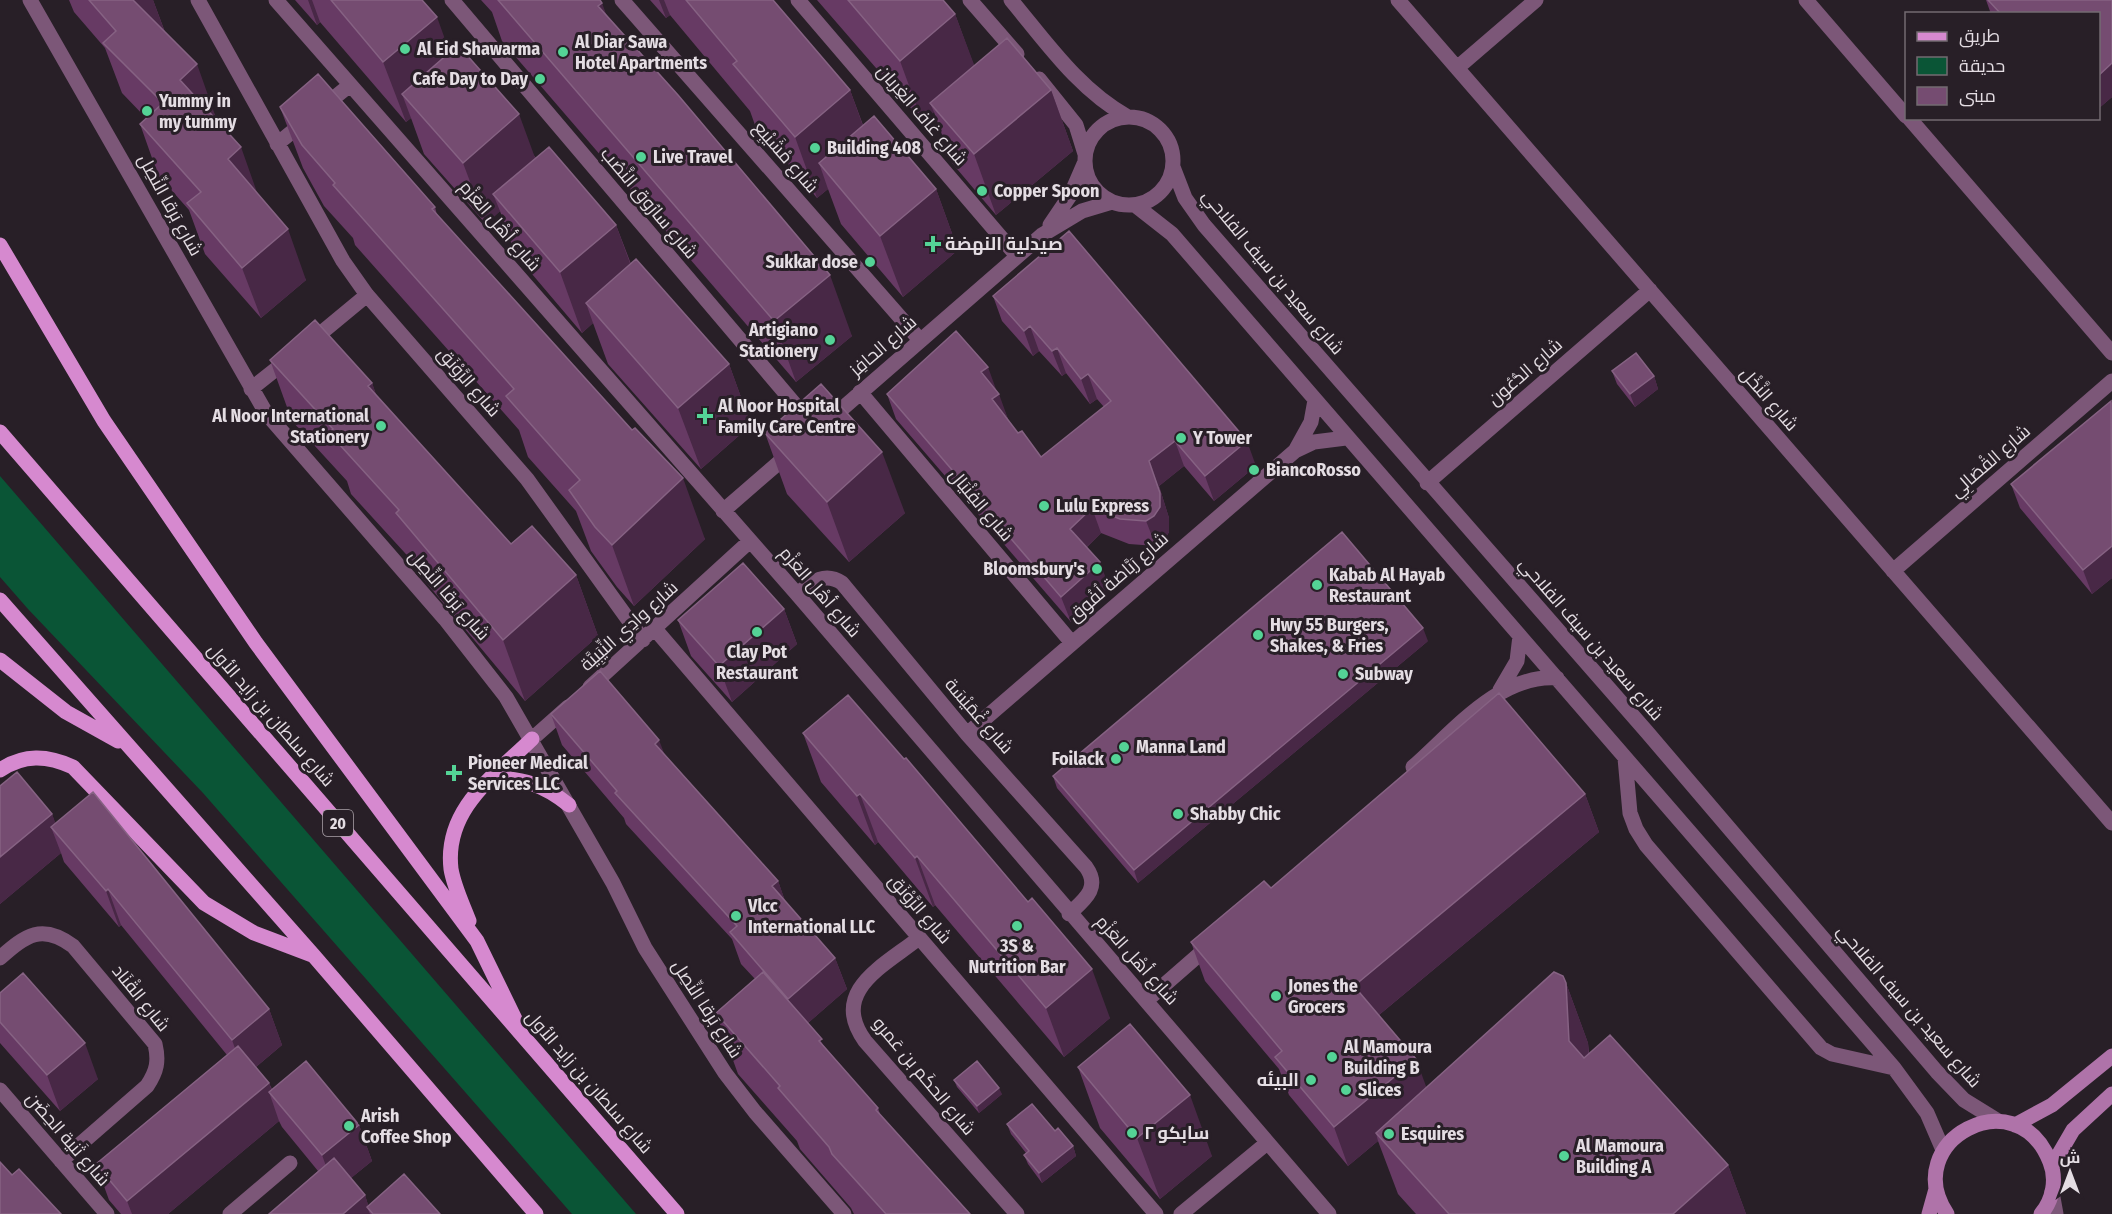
<svg xmlns="http://www.w3.org/2000/svg" width="2112" height="1214" viewBox="0 0 2112 1214" font-family="'Fira Sans Condensed',Cairo,sans-serif">
  <style>
    .green { fill: #0a5536 }
    .lines { fill: none; stroke-linecap: round; stroke-linejoin: round }
    .minor { stroke: #7c5778; stroke-width: 15 }
    .secondary { stroke: #af73a9; stroke-width: 15 }
    .primary { stroke: #d689cf; stroke-width: 15 }
    .wall { fill: #673a64 }
    .shaded-wall { fill: #482846 }
    .building { fill: #754c71; stroke: #866283; stroke-width: 1.5 }
    .poi-dot { fill: #54d396; stroke: #281f27; stroke-width: 2 }
    .labels { text-anchor: middle; stroke-width: 6; stroke-linejoin: round; paint-order: stroke }
    .shield { fill: #281f27; stroke: #aca4ab; stroke-width: 1.5 }
    .shield-label { font-size: 16px; font-weight: bold; fill: #e4dde3 }
    .poi-label { font-size: 18px; font-weight: bold; fill: #e4dde3; stroke: #281f27; text-anchor: start }
    .street-label { font-size: 18px; fill: #e4dde3; stroke: #281f27 }
  </style>
  <rect width="100%" height="100%" fill="#281f27"/>
  <path class="green" d="M0,476l636,738h-64l-369,-421 -175,-184 -28,-32z"/>
  <g class="lines">
    <path class="minor" d="M30,0l236,413 179,206 61,78 107,186 32,65 80,125 30,39 89,102
      M198,0l145,261 24,34 160,184 116,161
      M276,0l521,594 532,620
      M452,0l357,421
      M622,0l298,340
      M798,0l219,256
      M970,0l47,54
      M1011,0c35,42 68,90 117,117
      M1398,0l714,823
      M1806,0l100,116
      M1457,68l79,-68
      M1039,79l37,46 9,29
      M1085 161a44 44 0 1 1 88 0a44 44 0 1 1-88 0Z
      M1909,118l203,235
      M277,144l73,-59
      M1173,167l12,31 19,27 443,507 290,340 27,28 34,21
      M1135,205l37,29 722,834 33,45 16,37
      M1050,225l21,-31 13,-30
      M309,343l58,-48
      M251,389l39,-31
      M860,392l212,251
      M828,421l214,-186 40,-24 30,-9
      M1295,451l16,-29 4,-22
      M1427,483l223,-193
      M723,511l68,-59
      M1893,571l219,-190
      M797,594c14,-11 27,-23 45,-11l125,151 119,133c15,21 -2,33 -17,47
      M655,629l501,585
      M590,687l160,-146
      M1500,690l17,-29 3,-25
      M967,734l328,-283 19,-9 32,-4
      M532,739l36,-32
      M1625,758l5,55 6,16 10,16 175,203 11,6 62,14
      M1413,767c41,-36 86,-93 144,-89
      M919,938c-35,28 -90,53 -54,103l152,173
      M0,958c26,-23 42,-35 73,-12l82,98c4,17 2,27 -8,42l-86,75
      M1147,1000l63,-55
      M0,1090l107,124
      M2052,1192l4,22
      M230,1214l60,-51
      M1181,1214l86,-71"/>
    <path class="secondary" d="M2015,1125l37,-20 60,-49
      M2052,1166l21,-36 39,-36
      M1929,1214l7,-25
      M1947,1214c-49,-73 70,-137 103,-52 7,17 3,38 -9,52"/>
    <path class="primary" d="M0,245l104,176 152,222 221,298 38,78
      M0,432l677,782
      M0,600l314,356 222,258
      M0,660l66,52 52,29
      M0,770c24,-16 47,-15 73,-3l131,136 50,30 58,22
      M492,778c31,0 52,7 77,27
      M469,921c-6,-16 -15,-34 -18,-52 -7,-60 43,-93 81,-130"/>
  </g>
  <path class="wall" d="M69,0h84l12,32 50,83 -2,2 93,163 -45,38 -56,-64 -16,-44 -31,-35 -18,-51 6,-6 -24,-25 -17,-45 -31,-36z
    M295,0h127l27,52 87,106 80,67 15,39 98,100 22,61 -50,44 -93,-105 -15,-41 -11,10 -67,-79 -15,-43 -14,13 -62,-70 -13,-36 -5,4 -86,-100 -3,3z
    M481,0h119l6,15 246,321 -56,46 -294,-341 -10,-29z
    M650,0h123l77,90 13,35 73,64 22,61 -55,47 -62,-73 -13,-35 -11,9 -62,-73 -5,-14 -80,-96 -4,3z
    M817,0h126l12,14 19,52 77,24 22,61 -77,64 -44,-52 -18,-51 -12,9z
    M1986,0h126v97l-14,12v-95h-107z
    M280,107l155,100 2,8 195,215 73,109 -71,67 -17,-19 -26,-36 -15,-40 -48,-54 -9,-27 -164,-185 -2,-7 -29,-32 -21,-38z
    M993,296l263,170 -42,35 -30,-35 -25,20 10,32v14l-5,9 -8,5 -27,-2 -28,-11 -15,15 23,39 -38,35 -175,-203 -9,-25 109,-3 12,28v1l10,13 23,24 63,-50 -7,-8 -7,5 -24,-31 -4,3 -23,-25 -6,5 -31,-35z
    M270,360l102,23 4,12 135,149 65,31 22,61 -73,65 -106,-127 -4,-10 -64,-70 -4,-13 -55,-60z
    M1612,371l42,5 4,13 -23,18 -18,-23z
    M2112,402v176l-20,16 -72,-86 -9,-24z
    M765,433l140,80 -56,49 -62,-68z
    M784,609l13,35 -65,58 -41,-46 -13,-36z
    M1428,641l-290,242 -81,-95 -4,-12z
    M551,714l114,41 113,126 7,20 50,57 12,31 -39,34 16,23 54,62 2,6 90,100h-116l-3,-6 -51,-59 -3,-8 -59,-67 -22,-61 39,-34 -14,-15 -9,-25 -106,-115 -2,-6 -62,-73z
    M803,733l307,285 -46,39 -129,-152 -2,2 -55,-65 -3,3 -54,-63z
    M0,786l52,28 3,9 214,186 13,36 -26,22 13,16 3,6 87,36 13,36 -21,17 14,17 3,10 72,9h-171l49,-43 -36,-44 -3,-6 -111,93h-47l-12,-14 -13,-36 131,-109 -106,-130 -2,2 -55,-65 -3,-9 -61,51z
    M1585,794l14,38 -220,183 47,73 140,-105 22,60 1,10 139,112 18,49h-330l-18,-20 -20,-53 -30,25 -59,-71 -10,-26 -74,-88 -14,-39 80,-54z
    M0,993l98,86 -38,32 -60,-68z
    M1078,1067l134,89 -52,43 -60,-71z
    M954,1080l48,14 -23,19 -22,-26z
    M1007,1124l48,7 18,15 3,10 -34,27 -14,-19 -4,-9 2,-2 -15,-19z"/>
  <path class="shaded-wall" d="M133,0h20l14,38z
    M308,0h4l8,22 -3,3z
    M659,0h5l6,15 -4,3z
    M602,3l22,60 -26,-57z
    M955,14l23,61 -48,28 4,9 -12,9 -22,-60z
    M437,17l22,61 -57,16 9,24 -5,4 -23,-60z
    M2112,63v34l-14,12v-33z
    M197,64l18,51 -16,16 -19,-51z
    M850,90l22,61 -53,12 9,26 -11,9 -22,-61z
    M1051,90l22,61 -77,64 -22,-61z
    M519,114l22,60 -48,20 7,17 -14,13 -23,-61z
    M241,147l18,51 -31,-39z
    M936,189l22,61 -55,47 -23,-61z
    M616,225l22,60 -52,18 7,20 -11,10 -22,-61z
    M288,229l18,51 -45,38 -19,-50z
    M830,275l22,61 -56,46 -22,-61z
    M1030,326l9,25 -6,5 -9,-25z
    M1057,348l9,25 -4,3 -10,-25z
    M729,364l22,61 -50,44 -23,-61z
    M988,367l9,25 -16,-20z
    M1088,374l9,25 -7,5 -9,-25z
    M1654,376l4,13 -23,18 -5,-13z
    M372,383l22,60 -26,-57z
    M999,394l9,25 -7,5 -9,-25z
    M1175,441l9,25 -25,20 10,32v14l-5,9 -8,5 -10,-25 3,-60z
    M1247,441l9,25 -42,35 -9,-25z
    M882,452l23,61 -56,49 -22,-60z
    M683,478l22,61 -71,67 -22,-61z
    M1092,508l9,25 -22,21 -9,-25z
    M2112,546v32l-20,16 -9,-24z
    M1100,562l9,25 -38,35 -10,-25z
    M576,575l22,61 -73,65 -22,-61z
    M784,609l13,35 -65,58 -13,-36z
    M1423,628l5,13 -290,242 -4,-13z
    M659,740l12,31 -16,-27z
    M860,794l18,48 -3,3 -18,-49z
    M1585,794l14,38 -231,192 -14,-38z
    M52,814l9,24 -10,-11 10,26 -61,51v-47z
    M917,856l18,49 -2,2 -18,-49z
    M778,881l11,31 -17,-26z
    M108,889l13,36 -2,2 -13,-36z
    M835,958l12,31 -47,41 -12,-31z
    M1092,969l18,49 -46,39 -18,-49z
    M1566,983l22,60 3,59 -22,-61z
    M269,1009l13,36 -37,31 -13,-36z
    M85,1043l13,36 -38,32 -13,-36z
    M1416,1059l14,38 -54,36 2,8 -30,25 -14,-39z
    M269,1083l6,16 -6,-7 10,29 -111,93h-36l-5,-13z
    M999,1088l3,6 -23,19 -2,-7z
    M1190,1095l22,61 -52,43 -23,-61z
    M359,1125l13,36 -37,30 -13,-36z
    M1073,1146l3,10 -34,27 -3,-10z
    M1728,1165l18,49h-73z
    M365,1195l5,16 -3,-4 3,7h-27z"/>
  <path class="building" d="M89,0h44l64,64 -17,16 61,67 -13,12 60,70 -46,39 -55,-65 14,-11 -61,-68 23,-21 -60,-60 13,-12z
    M331,0h91l15,17 -54,45z
    M498,0h102l2,3 -4,3 80,89 152,180 -56,46z
    M686,0h87l77,90 -55,47 -62,-73 4,-3z
    M848,0h95l12,14 -55,47z
    M1988,0h124v63l-14,13v-62h-97z
    M1007,38l44,52 -77,64 -44,-51z
    M458,45l61,69 -56,49 -61,-69z
    M318,74l117,133 -3,2 200,221 3,-2 48,50 -71,67 -17,-18 -26,-37 11,-10 -74,-84 8,-7 -181,-204 2,-2 -33,-38 -22,-38z
    M874,116l62,73 -56,47 -61,-73z
    M549,147l67,78 -56,47 -67,-78z
    M1069,231l178,210 -42,35 -30,-35 -26,20 11,32v14l-6,9 -8,5 -26,-2 -28,-11 -22,21 30,33 -39,35 -174,-203 69,-63 32,36 -7,5 18,22 -7,5 26,34 4,-2 19,26 70,-56 -23,-27 -7,5 -24,-31 -5,3 -22,-25 -6,5 -31,-35z
    M636,259l93,105 -51,44 -92,-105z
    M315,320l57,63 -4,3 143,158 21,-18 44,49 -73,65 -107,-127 3,-3 -70,-77 4,-4 -63,-69z
    M1636,353l18,23 -24,18 -18,-23z
    M821,384l61,68 -55,50 -62,-69z
    M2111,401l1,145 -29,24 -72,-86z
    M1342,532l81,96 -289,242 -81,-94z
    M743,563l41,46 -65,57 -41,-46z
    M600,671l59,69 -4,4 123,137 -6,5 63,72 -47,41 -58,-67 7,-6 -122,-133 2,-2 -66,-77z
    M1499,693l86,101 -231,192 62,73 -82,68 -59,-70 7,-6 -91,-109 73,-61 7,7z
    M848,695l56,64 2,-1 122,144 4,-4 60,71 -46,39 -129,-152 -2,2 -55,-64 -3,2 -54,-63z
    M17,772l35,42 -52,43v-71z
    M93,792l176,217 -37,31 -124,-151 -2,2 -55,-64z
    M763,972l59,67 -3,2 59,67 -2,2 94,104h-84l-54,-60 -3,-7 -51,-59 2,-2 -64,-73z
    M1554,972l9,4 3,7 3,58 15,17 26,-23 118,130 -55,49h-224l-73,-81z
    M23,973l62,70 -38,32 -47,-53v-29z
    M1130,1024l60,71 -53,43 -59,-71z
    M238,1046l31,37 -142,118 -31,-37z
    M306,1061l53,64 -37,30 -53,-63z
    M977,1061l22,27 -22,18 -23,-26z
    M1032,1104l23,27 3,-3 15,18 -34,27 -15,-18 5,-4 -22,-27z
    M334,1158l31,37 -22,19h-74z
    M0,1162l12,13 7,-6 42,45h-61z
    M404,1174l36,40h-67l-6,-7z"/>
  <g class="poi-dot">
    <circle cx="405" cy="49" r="6"/>
    <circle cx="563" cy="52" r="6"/>
    <circle cx="540" cy="79" r="6"/>
    <circle cx="147" cy="111" r="6"/>
    <circle cx="815" cy="148" r="6"/>
    <circle cx="641" cy="157" r="6"/>
    <circle cx="982" cy="191" r="6"/>
    <path d="M930 235h6v6h6v6h-6v6h-6v-6h-6v-6h6z"/>
    <circle cx="870" cy="262" r="6"/>
    <circle cx="830" cy="340" r="6"/>
    <path d="M702 407h6v6h6v6h-6v6h-6v-6h-6v-6h6z"/>
    <circle cx="381" cy="426" r="6"/>
    <circle cx="1181" cy="438" r="6"/>
    <circle cx="1254" cy="470" r="6"/>
    <circle cx="1044" cy="506" r="6"/>
    <circle cx="1097" cy="569" r="6"/>
    <circle cx="1317" cy="585" r="6"/>
    <circle cx="757" cy="632" r="6"/>
    <circle cx="1258" cy="635" r="6"/>
    <circle cx="1343" cy="674" r="6"/>
    <circle cx="1124" cy="747" r="6"/>
    <circle cx="1116" cy="759" r="6"/>
    <path d="M451 764h6v6h6v6h-6v6h-6v-6h-6v-6h6z"/>
    <circle cx="1178" cy="814" r="6"/>
    <circle cx="736" cy="916" r="6"/>
    <circle cx="1017" cy="926" r="6"/>
    <circle cx="1276" cy="996" r="6"/>
    <circle cx="1332" cy="1057" r="6"/>
    <circle cx="1311" cy="1080" r="6"/>
    <circle cx="1346" cy="1090" r="6"/>
    <circle cx="349" cy="1126" r="6"/>
    <circle cx="1132" cy="1133" r="6"/>
    <circle cx="1389" cy="1134" r="6"/>
    <circle cx="1564" cy="1156" r="6"/>
  </g>
  <g class="labels">
    <rect class="shield" x="323" y="810" width="30" height="26" rx="4.5"/>
    <g class="shield-label">
      <text x="338" y="829">20</text>
    </g>
    <g class="poi-label">
      <text x="575" y="48">Al Diar Sawa<tspan x="575" dy="21">Hotel Apartments</tspan></text>
      <text x="417" y="55">Al Eid Shawarma</text>
      <text x="528" y="85" text-anchor="end">Cafe Day to Day</text>
      <text x="159" y="107">Yummy in<tspan x="159" dy="21">my tummy</tspan></text>
      <text x="827" y="154">Building 408</text>
      <text x="653" y="163">Live Travel</text>
      <text x="994" y="197">Copper Spoon</text>
      <text x="945" y="250">صيدلية النهضة</text>
      <text x="858" y="268" text-anchor="end">Sukkar dose</text>
      <text x="818" y="336" text-anchor="end">Artigiano<tspan x="818" dy="21">Stationery</tspan></text>
      <text x="718" y="412">Al Noor Hospital<tspan x="718" dy="21">Family Care Centre</tspan></text>
      <text x="369" y="422" text-anchor="end">Al Noor International<tspan x="369" dy="21">Stationery</tspan></text>
      <text x="1193" y="444">Y Tower</text>
      <text x="1266" y="476">BiancoRosso</text>
      <text x="1056" y="512">Lulu Express</text>
      <text x="1085" y="575" text-anchor="end">Bloomsbury's</text>
      <text x="1329" y="581">Kabab Al Hayab<tspan x="1329" dy="21">Restaurant</tspan></text>
      <text x="1270" y="631">Hwy 55 Burgers,<tspan x="1270" dy="21">Shakes, &amp; Fries</tspan></text>
      <text x="757" y="658" text-anchor="middle">Clay Pot<tspan x="757" dy="21">Restaurant</tspan></text>
      <text x="1355" y="680">Subway</text>
      <text x="1136" y="753">Manna Land</text>
      <text x="1104" y="765" text-anchor="end">Foilack</text>
      <text x="468" y="769">Pioneer Medical<tspan x="468" dy="21">Services LLC</tspan></text>
      <text x="1190" y="820">Shabby Chic</text>
      <text x="748" y="912">Vlcc<tspan x="748" dy="21">International LLC</tspan></text>
      <text x="1017" y="952" text-anchor="middle">3S &amp;<tspan x="1017" dy="21">Nutrition Bar</tspan></text>
      <text x="1288" y="992">Jones the<tspan x="1288" dy="21">Grocers</tspan></text>
      <text x="1344" y="1053">Al Mamoura<tspan x="1344" dy="21">Building B</tspan></text>
      <text x="1299" y="1086" text-anchor="end">البيئه</text>
      <text x="1358" y="1096">Slices</text>
      <text x="361" y="1122">Arish<tspan x="361" dy="21">Coffee Shop</tspan></text>
      <text x="1144" y="1139">سابكو ٢</text>
      <text x="1401" y="1140">Esquires</text>
      <text x="1576" y="1152">Al Mamoura<tspan x="1576" dy="21">Building A</tspan></text>
    </g>
    <g class="street-label">
      <text transform="translate(922 115) rotate(49)" y="6">شارع غاف الغِربان</text>
      <text transform="translate(786 157) rotate(49)" y="6">شارع مْشَيْبِع</text>
      <text transform="translate(649 203) rotate(50)" y="6">شارع سارُوق النَّصُب</text>
      <text transform="translate(170 205) rotate(61)" y="6">شارع بَرقا النِّصِل</text>
      <text transform="translate(500 226) rotate(49)" y="6">شارع أهْل العَزْم</text>
      <text transform="translate(1273 272) rotate(50)" y="6">شارع سعيد بن سيف الفلاحي</text>
      <text transform="translate(883 346) rotate(-41)" y="6">شارع الحافِز</text>
      <text transform="translate(1525 372) rotate(-41)" y="6">شارع الدُّعُون</text>
      <text transform="translate(469 382) rotate(49)" y="6">شارع الرَّوْنَق</text>
      <text transform="translate(1769 399) rotate(49)" y="6">شارع النَّخْل</text>
      <text transform="translate(1990 461) rotate(-41)" y="6">شارع القْصَالِي</text>
      <text transform="translate(981 505) rotate(50)" y="6">شارع الفِنْيَال</text>
      <text transform="translate(1118 577) rotate(-41)" y="6">شارع رَبَّاضة لُفُوق</text>
      <text transform="translate(820 592) rotate(49)" y="6">شارع أهْل العَزْم</text>
      <text transform="translate(449 595) rotate(49)" y="6">شارع بَرقا النِّصِل</text>
      <text transform="translate(629 626) rotate(-42)" y="6">شارع وادِي النِّيَبِيَّة</text>
      <text transform="translate(1591 639) rotate(49)" y="6">شارع سعيد بن سيف الفلاحي</text>
      <text transform="translate(271 715) rotate(49)" y="6">شارع سلطان بن زايد الأول</text>
      <text transform="translate(979 716) rotate(49)" y="6">شارع غْمَيْسَة</text>
      <text transform="translate(920 909) rotate(49)" y="6">شارع الرَّوْنَق</text>
      <text transform="translate(1137 960) rotate(48)" y="6">شارع أهْل العَزْم</text>
      <text transform="translate(141 998) rotate(51)" y="6">شارع القْنَاد</text>
      <text transform="translate(1909 1006) rotate(49)" y="6">شارع سعيد بن سيف الفلاحي</text>
      <text transform="translate(707 1009) rotate(57)" y="6">شارع بَرقا النِّصِل</text>
      <text transform="translate(924 1076) rotate(50)" y="6">شارع الحكَم بن عَمرو</text>
      <text transform="translate(589 1082) rotate(49)" y="6">شارع سلطان بن زايد الأول</text>
      <text transform="translate(68 1139) rotate(49)" y="6">شارع ثَنية الحِضَن</text>
    </g>
  </g>
  <rect x="1905" y="12" width="195" height="108" fill="#281f27" stroke="#736b72" stroke-width="1.5"/>
  <rect x="1917" y="32" width="30" height="9" fill="#d689cf" stroke="#736b72" stroke-width="1.5"/>
  <text x="1959" y="42" font-size="18" fill="#e4dde3">طريق</text>
  <rect x="1917" y="57" width="30" height="18" fill="#0a5536" stroke="#736b72" stroke-width="1.5"/>
  <text x="1959" y="72" font-size="18" fill="#e4dde3">حديقة</text>
  <rect x="1917" y="87" width="30" height="18" fill="#754c71" stroke="#736b72" stroke-width="1.5"/>
  <text x="1959" y="102" font-size="18" fill="#e4dde3">مبنى</text>
  <g transform="translate(2070 1172)" stroke="#281f27" stroke-width="4.5" paint-order="stroke">
  <path d="M0-4.5L10 22L0 15L-10 22Z" fill="#e4dde3"/>
  <text y="-9" font-size="16" font-weight="bold" text-anchor="middle" fill="#e4dde3">ش</text>
  </g>
</svg>
